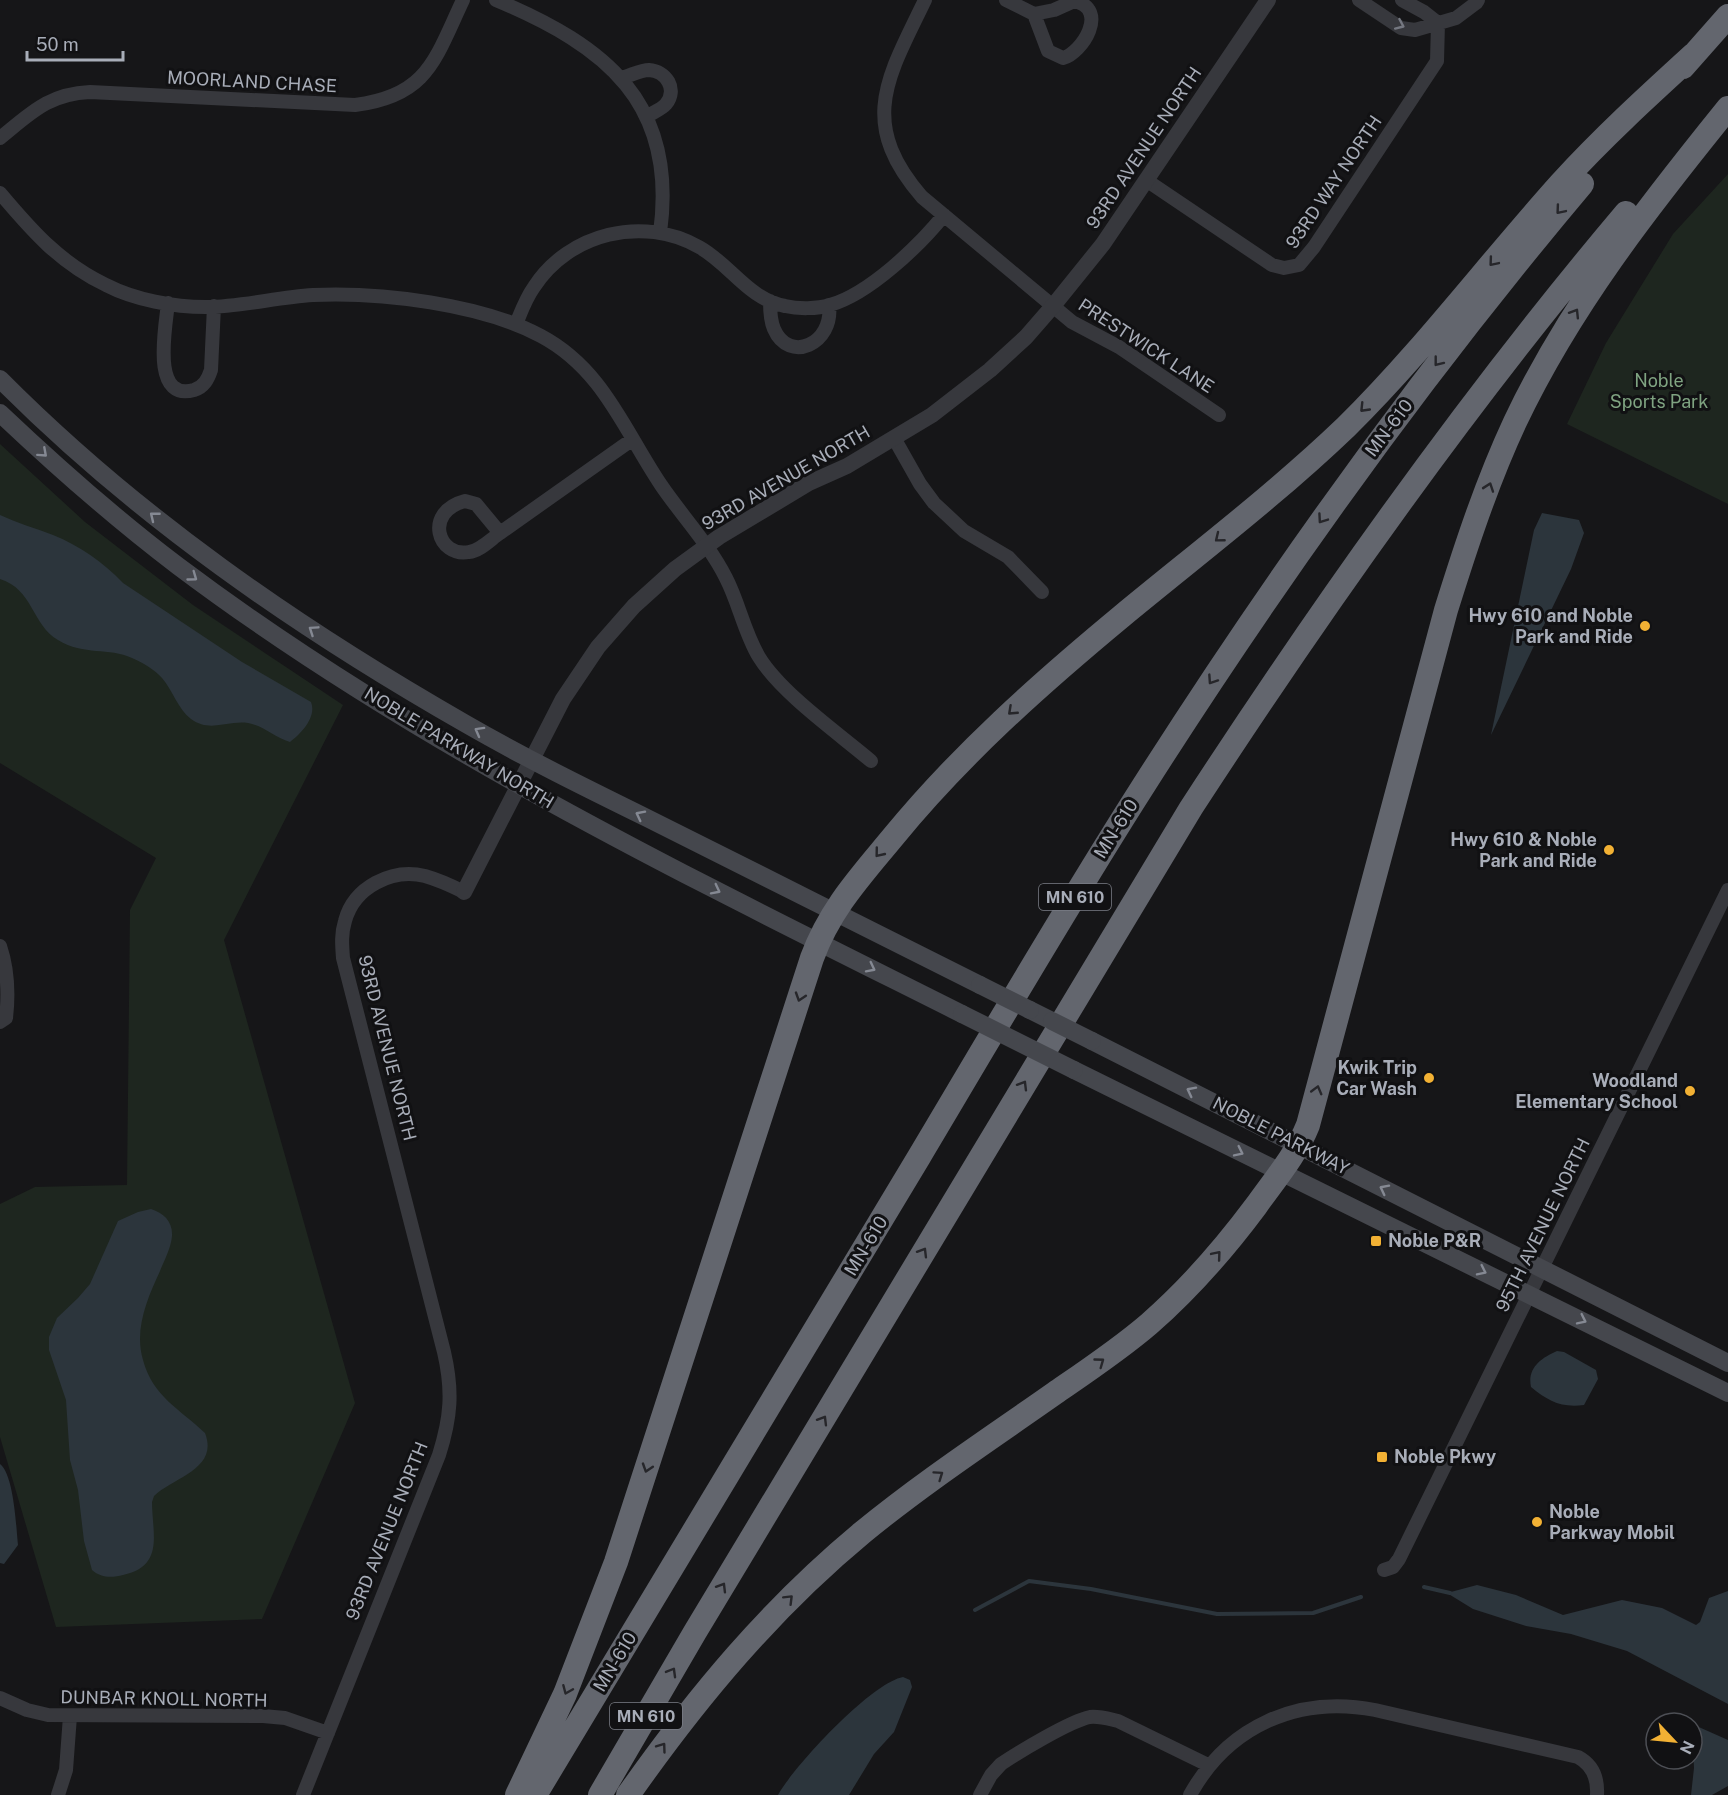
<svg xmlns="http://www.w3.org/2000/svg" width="1728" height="1795" viewBox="0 0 1728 1795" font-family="'Public Sans',sans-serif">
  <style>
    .green { fill: #1e261f }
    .water { fill: #2c353c }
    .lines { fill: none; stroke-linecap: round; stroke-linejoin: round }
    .stream { stroke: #2c353c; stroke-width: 4 }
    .minor { stroke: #37383d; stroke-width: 14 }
    .tertiary { stroke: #37383d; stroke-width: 16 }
    .secondary { stroke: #45474d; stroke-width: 18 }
    .motorway { stroke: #63666e; stroke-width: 24 }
    .secondary-bridge { stroke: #45474d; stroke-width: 18 }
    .oneway { stroke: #757881 }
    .oneway2 { stroke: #26262a }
    .oneway3 { stroke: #858993 }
    .poi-dot { fill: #f2b134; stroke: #111113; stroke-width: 2 }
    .labels { text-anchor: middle; stroke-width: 6; stroke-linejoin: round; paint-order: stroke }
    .shield { fill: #111113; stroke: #7b7e86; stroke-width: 1.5 }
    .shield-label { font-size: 16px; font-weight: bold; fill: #a8adb8 }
    .street-label { font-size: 18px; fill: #a8adb8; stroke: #111113 }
    .park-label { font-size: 18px; fill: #7fa381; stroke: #111113 }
    .poi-label { font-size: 18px; font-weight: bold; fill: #a8adb8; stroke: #111113; text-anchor: end }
  </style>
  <rect width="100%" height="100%" fill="#161618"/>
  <path class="green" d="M1728,174v330l-161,-80 39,-81 67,-109z
    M0,444l85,78 108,83 150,100 -119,235 131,463 -93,216 -206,8 -56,-190v-233l35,-17 92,-2 3,-275 26,-52 -156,-95z"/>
  <path class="water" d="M1542,513l37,7 5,13 -13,36 -80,166 43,-205z
    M0,515c17,8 35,13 53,20 27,11 50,27 70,48l119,79 69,40c6,15 -10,32 -21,40 -15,-4 -26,-16 -42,-19 -20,-3 -38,10 -57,-4 -13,-10 -18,-28 -29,-41 -7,-8 -20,-16 -30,-20 -23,-11 -48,-2 -74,-18 -26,-15 -25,-51 -58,-61z
    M151,1209c13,4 22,13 21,27 -1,12 -8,25 -12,35 -13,28 -26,59 -17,89 10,37 37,49 62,73 14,36 -31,44 -51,63l-2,6c0,31 13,64 -29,73 -11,3 -22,3 -31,-5l-8,-29 -6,-51 -8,-30 -4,-60 -17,-50v-13l8,-19 21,-20 12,-14 28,-63 20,-9z
    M1557,1351l7,1 32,18 2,9 -14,26c-23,3 -36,-4 -53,-18 -4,-19 10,-29 26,-36z
    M0,1464c14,11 16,62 18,81l-14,19 -4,-1z
    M1477,1585l39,10 47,20 59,-15 40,8 34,17 4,-3 9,-24 19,-7v113l-101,-53 -56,-17 -45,-8 -53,-17 -26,-16z
    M903,1677l7,3 2,7 -18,45 -20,22 -25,41h-71c16,-29 93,-112 125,-118z
    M1692,1724l36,16v46l-16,9h-21l3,-27z"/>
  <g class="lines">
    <path class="stream" d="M1424,1587l26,6
      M975,1610l54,-29 62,8 126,25 96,-1 48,-16"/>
    <path class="minor" d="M496,0c110,46 182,103 164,233
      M925,0c-37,77 -68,122 -3,197l150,125 47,25 100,68
      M1006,0l28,14
      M1359,0l42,28 14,2 41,-12 20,-15 2,-3
      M1402,0l22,12 14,11
      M1074,1c36,8 8,52 -11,57l-15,-7 -14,-37 20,-4z
      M621,78c9,-2 19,-8 28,-8 17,1 29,19 17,34 -4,5 -14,9 -20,13
      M0,138c31,-25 48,-44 90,-46l265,13c73,-9 80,-46 108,-105
      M1146,180l126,85 12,3 15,-3 15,-18 123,-186 1,-38
      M0,193c32,38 60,70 106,92 29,15 68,22 100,22 36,0 71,-10 107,-12 69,-3 168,9 228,41 62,33 83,94 120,149 21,31 48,59 65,93 13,25 18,54 33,79 22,36 79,76 112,104
      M770,301c0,9 0,19 4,28 15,35 60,15 55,-24
      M168,303c-2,22 -18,99 26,87 10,-3 14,-11 17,-20l3,-64
      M516,324c5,-12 10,-26 18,-37 35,-54 109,-72 165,-40 31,17 49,52 86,59 13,3 32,3 45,-1 39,-11 89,-59 114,-90
      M894,438l26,46 14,19 30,28 44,26 34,35
      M465,501l11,3 24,29c-9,6 -20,18 -31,19 -31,6 -46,-40 -4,-51z
      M500,533l133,-94
      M0,946c8,24 9,46 6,72l-6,4
      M1384,1570l9,-3 6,-8 329,-669
      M0,1698l27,12 21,5 215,1 22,2 43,15
      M58,1795l8,-25 4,-54
      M303,1795l136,-340c12,-38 14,-64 5,-103l-101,-394c-1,-13 -2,-24 2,-37 9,-34 47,-53 80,-45 14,4 27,10 39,16
      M980,1795l11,-20 10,-11c18,-12 69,-43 89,-47 10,-1 19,2 28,4l90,44
      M1190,1795c38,-69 108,-100 185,-85l203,47c15,8 20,21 19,38"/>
    <path class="tertiary" d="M464,892l99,-193 35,-52 36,-41 41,-37 44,-32 90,-54 38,-17 85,-51 58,-45 36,-33 27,-31 50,-62 165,-244"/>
    <path class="secondary" d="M0,379c137,138 298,249 466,345 59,34 120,64 181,94 111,56 222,111 333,167
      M0,413c57,54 116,106 178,153 242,182 515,313 784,448
      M1030,1010l22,11
      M1092,1041l636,322
      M1074,1070l654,323"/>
    <path class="motorway" d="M1683,67l45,-51
      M517,1795l48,-101 51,-132 196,-604c18,-49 48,-81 81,-121 68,-83 147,-153 229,-221 75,-62 153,-121 224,-189 77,-76 143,-164 215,-244 42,-46 87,-87 133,-129
      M535,1795c128,-213 256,-425 384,-638 74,-124 147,-250 225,-372 133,-209 278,-411 438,-601
      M600,1795l95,-163 496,-824c134,-206 276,-407 435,-595
      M628,1795c69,-98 142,-186 235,-263 61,-50 128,-94 192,-139 32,-22 65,-44 94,-69 40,-35 75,-75 107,-118 19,-27 40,-51 52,-81l138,-515c20,-64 41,-128 69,-188 55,-116 133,-215 213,-314"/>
    <path class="secondary-bridge" d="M980,985l50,25
      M962,1014l112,56
      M1052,1021l40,20"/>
  </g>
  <defs><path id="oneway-chevron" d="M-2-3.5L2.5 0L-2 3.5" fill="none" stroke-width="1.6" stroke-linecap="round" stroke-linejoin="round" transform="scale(1.5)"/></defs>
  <use class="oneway" href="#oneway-chevron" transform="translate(1400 25) rotate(24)"/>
  <g class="oneway2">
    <use href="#oneway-chevron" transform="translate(1560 210) rotate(130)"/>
    <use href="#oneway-chevron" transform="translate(1493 262) rotate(130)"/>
    <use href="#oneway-chevron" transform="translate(1575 313) rotate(-58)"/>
    <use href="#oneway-chevron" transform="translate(1438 362) rotate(128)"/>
    <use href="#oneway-chevron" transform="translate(1364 408) rotate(134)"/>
    <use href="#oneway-chevron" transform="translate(1489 487) rotate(-71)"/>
    <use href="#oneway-chevron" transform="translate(1322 519) rotate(125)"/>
    <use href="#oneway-chevron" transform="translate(1219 538) rotate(141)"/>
    <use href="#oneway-chevron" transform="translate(1212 680) rotate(124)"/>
    <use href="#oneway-chevron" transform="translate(1012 711) rotate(137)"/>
    <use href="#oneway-chevron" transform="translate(879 853) rotate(129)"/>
    <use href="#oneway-chevron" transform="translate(800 997) rotate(108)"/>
    <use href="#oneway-chevron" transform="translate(1023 1085) rotate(-59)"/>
    <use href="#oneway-chevron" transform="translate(1317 1090) rotate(-75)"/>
    <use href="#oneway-chevron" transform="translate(923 1252) rotate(-59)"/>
    <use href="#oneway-chevron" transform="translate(1217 1255) rotate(-50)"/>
    <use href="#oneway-chevron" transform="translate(1100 1362) rotate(-36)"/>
    <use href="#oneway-chevron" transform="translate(823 1420) rotate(-59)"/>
    <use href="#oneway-chevron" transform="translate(647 1468) rotate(108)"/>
    <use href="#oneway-chevron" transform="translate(939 1475) rotate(-35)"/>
    <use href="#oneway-chevron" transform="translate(722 1587) rotate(-59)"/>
    <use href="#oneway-chevron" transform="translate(789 1599) rotate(-45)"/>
    <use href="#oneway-chevron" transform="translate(672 1672) rotate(-60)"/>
    <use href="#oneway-chevron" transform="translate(567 1690) rotate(113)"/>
    <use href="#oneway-chevron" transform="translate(662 1747) rotate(-54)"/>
  </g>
  <g class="oneway3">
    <use href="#oneway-chevron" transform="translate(43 453) rotate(42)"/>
    <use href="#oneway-chevron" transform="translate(154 516) rotate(-141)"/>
    <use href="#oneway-chevron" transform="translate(193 577) rotate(36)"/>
    <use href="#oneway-chevron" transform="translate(313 630) rotate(-146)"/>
    <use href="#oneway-chevron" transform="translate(479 731) rotate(-151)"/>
    <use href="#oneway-chevron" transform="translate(640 815) rotate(-153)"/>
    <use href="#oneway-chevron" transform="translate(716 890) rotate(27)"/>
    <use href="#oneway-chevron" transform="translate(871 968) rotate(27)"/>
    <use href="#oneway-chevron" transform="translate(1191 1091) rotate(-153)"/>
    <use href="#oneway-chevron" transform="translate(1239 1152) rotate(26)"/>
    <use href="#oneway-chevron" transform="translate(1384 1189) rotate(-153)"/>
    <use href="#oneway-chevron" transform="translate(1482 1271) rotate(26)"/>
    <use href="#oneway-chevron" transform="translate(1582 1320) rotate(26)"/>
  </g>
  <g class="poi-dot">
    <circle cx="1645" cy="626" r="6"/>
    <circle cx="1609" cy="850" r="6"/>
    <circle cx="1429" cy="1078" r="6"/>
    <circle cx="1690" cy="1091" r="6"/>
    <rect x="1370" y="1235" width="12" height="12" rx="3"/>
    <rect x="1376" y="1451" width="12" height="12" rx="3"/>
    <circle cx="1537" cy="1522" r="6"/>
  </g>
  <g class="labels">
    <g class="shield">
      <rect x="1039" y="884" width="72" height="26" rx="4.5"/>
      <rect x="610" y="1703" width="72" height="26" rx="4.5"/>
    </g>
    <g class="shield-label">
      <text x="1075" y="903">MN 610</text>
      <text x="646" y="1722">MN 610</text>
    </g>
    <g class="street-label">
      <text transform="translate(252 82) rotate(3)" y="6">MOORLAND CHASE</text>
      <text transform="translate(1144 148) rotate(-56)" y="6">93RD AVENUE NORTH</text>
      <text transform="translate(1334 182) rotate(-56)" y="6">93RD WAY NORTH</text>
      <text transform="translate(1146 346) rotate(33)" y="6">PRESTWICK LANE</text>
      <text transform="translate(1389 428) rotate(-53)" y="6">MN-610</text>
      <text transform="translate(786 478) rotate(-30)" y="6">93RD AVENUE NORTH</text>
      <text transform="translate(459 748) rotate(31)" y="6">NOBLE PARKWAY NORTH</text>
      <text transform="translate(1116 829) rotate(-58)" y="6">MN-610</text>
      <text transform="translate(387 1048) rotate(76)" y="6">93RD AVENUE NORTH</text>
      <text transform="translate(1281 1136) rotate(27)" y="6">NOBLE PARKWAY</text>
      <text transform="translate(1543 1225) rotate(-64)" y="6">95TH AVENUE NORTH</text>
      <text transform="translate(866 1246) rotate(-59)" y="6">MN-610</text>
      <text transform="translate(387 1531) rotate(-68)" y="6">93RD AVENUE NORTH</text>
      <text transform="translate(615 1662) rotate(-59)" y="6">MN-610</text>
      <text transform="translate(164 1699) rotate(1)" y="6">DUNBAR KNOLL NORTH</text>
    </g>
    <g class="park-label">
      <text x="1659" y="387">Noble<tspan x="1659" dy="21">Sports Park</tspan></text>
    </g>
    <g class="poi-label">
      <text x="1633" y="622">Hwy 610 and Noble<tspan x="1633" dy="21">Park and Ride</tspan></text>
      <text x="1597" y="846">Hwy 610 &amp; Noble<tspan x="1597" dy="21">Park and Ride</tspan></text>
      <text x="1417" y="1074">Kwik Trip<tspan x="1417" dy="21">Car Wash</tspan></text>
      <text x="1678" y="1087">Woodland<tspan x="1678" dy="21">Elementary School</tspan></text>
      <text x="1388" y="1247" text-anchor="start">Noble P&amp;R</text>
      <text x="1394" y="1463" text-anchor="start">Noble Pkwy</text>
      <text x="1549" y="1518" text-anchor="start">Noble<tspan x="1549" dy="21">Parkway Mobil</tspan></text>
    </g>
  </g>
  <g transform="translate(1674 1741) rotate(116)"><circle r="28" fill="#111113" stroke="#4d4f55" stroke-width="1.5"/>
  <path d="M0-4.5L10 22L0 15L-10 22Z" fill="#f2b134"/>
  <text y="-9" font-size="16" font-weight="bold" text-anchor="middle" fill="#a8adb8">N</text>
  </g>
  <path d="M27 51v9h96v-9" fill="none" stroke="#a8adb8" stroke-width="3"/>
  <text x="36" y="51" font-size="18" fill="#a8adb8" stroke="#111113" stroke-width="4.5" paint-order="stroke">50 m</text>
</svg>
